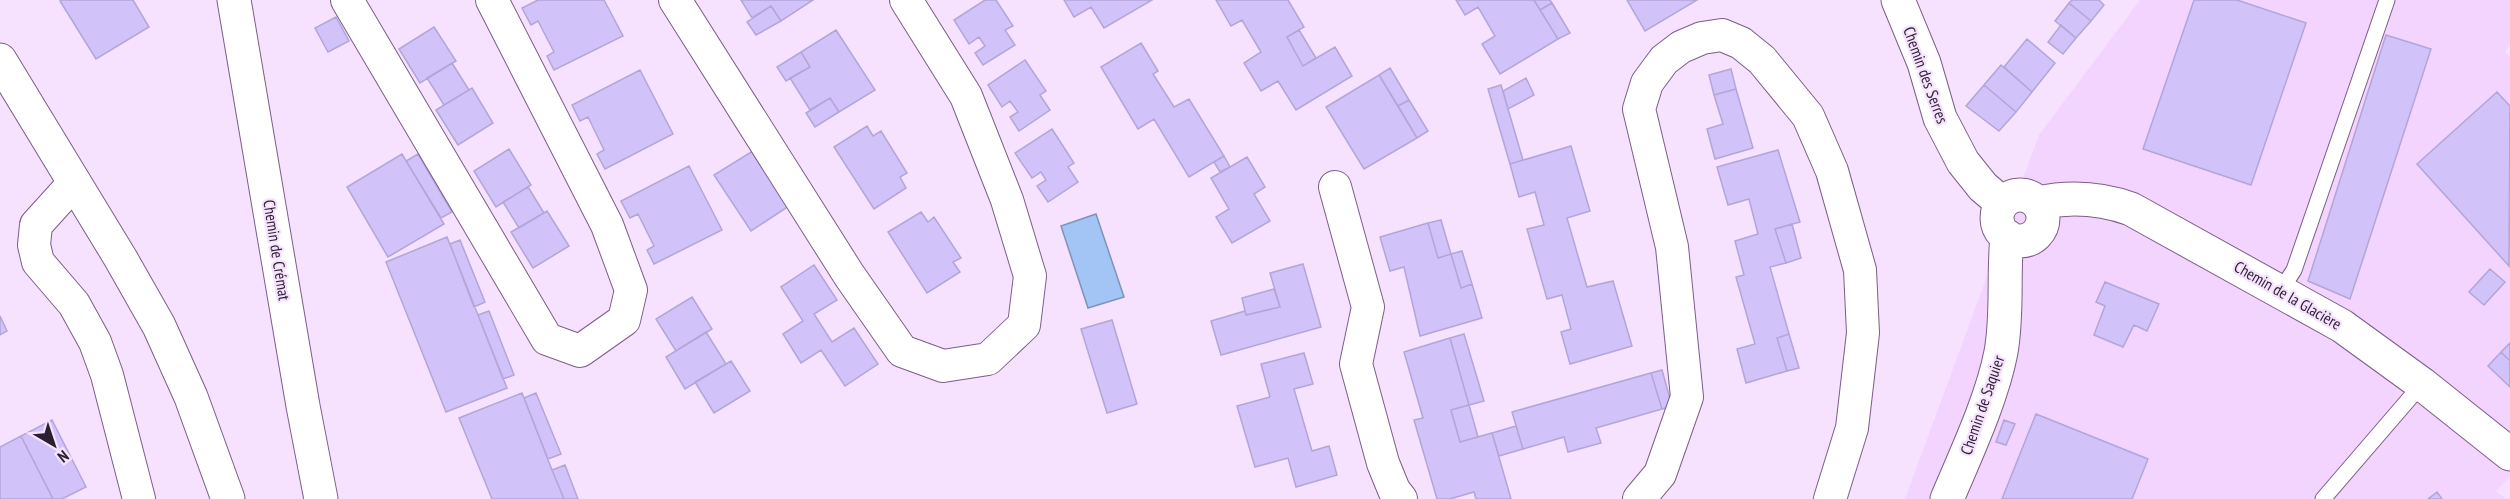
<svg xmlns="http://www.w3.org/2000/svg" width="2510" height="499" viewBox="0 0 2510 499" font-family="'PT Sans Narrow',sans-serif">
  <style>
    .built { fill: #f3d4ff }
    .water { fill: #a2c5f5; stroke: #7e93ba; stroke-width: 1.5 }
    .building { fill: #d1c2fa; stroke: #b2a5d7; stroke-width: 1.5 }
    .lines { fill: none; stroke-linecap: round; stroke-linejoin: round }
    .service-casing { stroke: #7c5e88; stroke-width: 17 }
    .minor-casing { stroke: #7c5e88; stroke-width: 34 }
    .tertiary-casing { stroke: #7c5e88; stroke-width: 35 }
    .service { stroke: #fff; stroke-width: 15 }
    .minor { stroke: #fff; stroke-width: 32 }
    .tertiary { stroke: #fff; stroke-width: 33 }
    .labels { text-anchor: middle; stroke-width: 4.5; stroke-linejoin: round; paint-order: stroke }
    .street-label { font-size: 16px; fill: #2b1f30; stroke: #f6e2fe }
  </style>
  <rect width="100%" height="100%" fill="#f6e2fe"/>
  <path class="built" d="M2140,0h370v44l-5,8 5,5v420l-14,14 10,8h-601l134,-364z"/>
  <path class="water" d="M1096,214l28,83 -36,11 -27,-82z"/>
  <path class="building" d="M62,0h71l16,27 -53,32 -36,-58z
    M538,0h66l19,36 -69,34 -7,-14 7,-4 -16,-31 -7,4 -9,-17z
    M741,0h72l-32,21 -10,-15 -19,12z
    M985,0h11l17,26 -8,4 10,15 -32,20 -8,-12 10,-7 -6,-9 -10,7 -15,-24z
    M1064,0h88l-48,28 -13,-21 -17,10z
    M1216,0h72l16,27 -17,10 16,29 32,-19 17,29 -56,34 -18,-29 -17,10 -17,-28 17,-11 -19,-32 -11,6z
    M1456,0h78l24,39 -58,35 -18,-30 13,-8 -17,-29 -13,8z
    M1534,0h16l2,3 -12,7z
    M1627,0h70l-52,31z
    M2072,0h27l5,5 -13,16 -22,-18z
    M2194,0h43l69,23 -55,162 -108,-36z
    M1552,3l18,30 -12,6 -18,-29z
    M2069,3l22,18 -15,17 -21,-17z
    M771,6l10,15 -25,14 -9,-13z
    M336,17l13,24 -21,11 -13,-24z
    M2061,25l15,13 -13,16 -15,-12z
    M434,27l22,34 -36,22 -21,-34z
    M836,30l39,60 -36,22 -9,-14 -20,12 -20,-32 20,-11 -9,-15z
    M1299,30l17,28 -13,8 -16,-29z
    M2386,35l45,14 -81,250 -42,-18z
    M2027,39l28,24 -23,29 -28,-25z
    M1141,43l17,28 -5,3 21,33 15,-8 35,57 -35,21 -35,-58 -16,10 -37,-62z
    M801,52l9,15 -24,14 -9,-14z
    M1025,60l21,31 -6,4 10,15 -31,21 -9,-14 8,-5 -8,-11 -8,6 -14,-22z
    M452,63l17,27 -25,15 -17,-27z
    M2001,65l31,27 -16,20 -32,-27z
    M1390,68l19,32 -11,6 -19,-31z
    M1731,69l5,20 -22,6 -5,-20z
    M640,70l33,64 -68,35 -8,-15 7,-4 -16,-33 -8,4 -8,-16z
    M1379,75l38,63 -53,31 -38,-62z
    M1526,78l8,17 -26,14 -5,-18z
    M1501,85l22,75 -13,4 -22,-75z
    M1984,85l32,27 -17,19 -33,-25z
    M472,88l21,35 -35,22 -22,-35z
    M1736,89l17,59 -38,11 -8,-30 16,-5 -9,-29z
    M2497,92l13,14 -1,160 -92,-102z
    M830,98l9,14 -24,15 -9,-14z
    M1409,100l19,31 -11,7 -19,-32z
    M867,126l6,10 8,-5 26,42 -7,4 6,11 -32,21 -40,-62z
    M1052,129l22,34 -6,4 10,15 -30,20 -11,-16 9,-6 -5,-8 -9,6 -17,-25z
    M1571,146l19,65 -23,7 20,69 26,-6 19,65 -62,18 -9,-32 10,-3 -9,-34 -15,4 -20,-70 17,-4 -9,-33 -16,5 -9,-33z
    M509,149l22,36 -35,22 -22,-36z
    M756,149l36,55 -41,27 -37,-56z
    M1778,150l22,72 -25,7 11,34 -16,4 19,67 -12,4 10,33 -41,12 -9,-34 18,-5 -19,-67 8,-2 -9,-34 23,-7 -9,-35 -21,6 -11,-38z
    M402,154l42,70 -56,33 -41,-70z
    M418,154l34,58 -11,6 -35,-57z
    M1224,156l6,11 -10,5 -6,-10z
    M1247,157l18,30 -11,7 16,27 -38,22 -16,-26 13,-8 -18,-31z
    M689,166l33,64 -68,34 -7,-14 7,-4 -16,-32 -8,4 -9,-17z
    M528,187l16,26 -25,15 -16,-26z
    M547,211l22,35 -36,22 -22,-36z
    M921,212l7,10 6,-5 27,41 -8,4 7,10 -33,21 -39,-61z
    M1441,220l10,34 -13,4 -10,-35z
    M1428,223l10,35 13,-4 10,34 11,-4 10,34 -62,18 -16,-69 -14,4 -10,-34z
    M1792,224l9,34 -15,5 -11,-34z
    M447,237l60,151 -61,24 -60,-150z
    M460,240l25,62 -11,5 -24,-63z
    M1462,251l10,33 -11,4 -10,-34z
    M1303,264l18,63 -100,28 -10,-34 34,-10 1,4 34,-8 -10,-34z
    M814,265l23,35 -23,14 18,28 22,-14 24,36 -33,22 -24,-36 -20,13 -18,-29 20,-13 -22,-34z
    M2490,269l15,13 -21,23 -15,-13z
    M2105,282l54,22 -12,27 -13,-6 -11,22 -29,-12 11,-29 -9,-4z
    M1274,289l6,18 -34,8 -4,-17z
    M692,297l20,32 -36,22 -20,-32z
    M489,311l25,64 -11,4 -25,-64z
    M0,316l7,15 -7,4z
    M1112,320l25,84 -30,9 -26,-84z
    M706,332l20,32 -41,25 -19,-32z
    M1464,334l20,67 -15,4 -19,-67z
    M1789,334l10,34 -12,3 -10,-33z
    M1450,338l19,67 -18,5 9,32 32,-9 19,66h-35l-2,-7 -24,7h-13l-23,-79 9,-2 -19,-66z
    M2510,343v18l-9,-9z
    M2501,352l9,9v26l-22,-21z
    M1304,353l9,31 -19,5 18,62 17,-5 8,29 -41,12 -8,-29 -33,9 -18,-61 33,-9 -9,-33z
    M731,361l19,30 -36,22 -19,-31z
    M1662,370l10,36 -10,3 -11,-36z
    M1651,373l11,36 -66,19 5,15 -33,9 -4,-15 -41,12 -11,-37z
    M522,393l30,77 12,29h-72l-33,-81z
    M536,393l25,61 -13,5 -24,-61z
    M1469,405l9,32 -18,5 -9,-32z
    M2036,414l112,45 -16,40h-130z
    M52,420l34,67 -24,12h-9l-32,-63z
    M2004,420l11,4 -9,21 -10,-3z
    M1516,426l7,23 -24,7 -7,-23z
    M21,436l32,63h-53v-52z
    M565,465l11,29 2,5h-14l-12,-29z
    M2437,492l5,7h-14z"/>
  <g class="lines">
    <defs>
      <path id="service" d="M2281,290l13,-20 93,-270
        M2323,499l99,-115"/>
      <path id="minor" d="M347,0l200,339 33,12 44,-31 7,-30 -24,-65 -115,-225
        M675,0l174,275 53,76 41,15 45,-7 36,-34 6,-49 -23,-76 -41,-104 -60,-96
        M74,183l-38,42 -2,20 4,17 36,42 21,38 12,33 32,124
        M1335,187l33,120 -12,57 27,99 11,27 7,9
        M1639,499l21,-25 27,-77 -15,-150 -33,-138 8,-26 17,-23 17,-13 21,-9 20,-3 19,8 21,17 46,56 24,55 28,99 3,63 -11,95 -22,71"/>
      <path id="tertiary" d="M234,0l69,406 18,93
        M1898,0l26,63 16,55 23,44 20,25 19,16
        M0,60l121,199 38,67 32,71 37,102
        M1997 218a23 23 0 1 1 46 0a23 23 0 1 1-46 0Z
        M2038,203c33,-7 62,-5 93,6l211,117 80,58 88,70
        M1947,499c19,-45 45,-100 54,-147 7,-39 2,-77 6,-116"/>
    </defs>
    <use href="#service" class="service-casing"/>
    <use href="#minor" class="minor-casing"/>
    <use href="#tertiary" class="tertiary-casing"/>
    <use href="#service" class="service"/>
    <use href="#minor" class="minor"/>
    <use href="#tertiary" class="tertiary"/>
  </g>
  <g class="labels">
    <g class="street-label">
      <text transform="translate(1926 75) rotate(70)" y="6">Chemin des Serres</text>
      <text transform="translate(277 250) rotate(81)" y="6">Chemin de Crémat</text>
      <text transform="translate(2288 295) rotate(30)" y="6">Chemin de la Glacière</text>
      <text transform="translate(1982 405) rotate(-71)" y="6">Chemin de Saquier</text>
    </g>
  </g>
  <g transform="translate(54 445) rotate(141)" stroke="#f6e2fe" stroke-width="4.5" paint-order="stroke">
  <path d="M0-4.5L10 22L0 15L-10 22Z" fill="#2b1f30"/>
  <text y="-9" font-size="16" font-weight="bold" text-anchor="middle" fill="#2b1f30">N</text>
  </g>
</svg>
